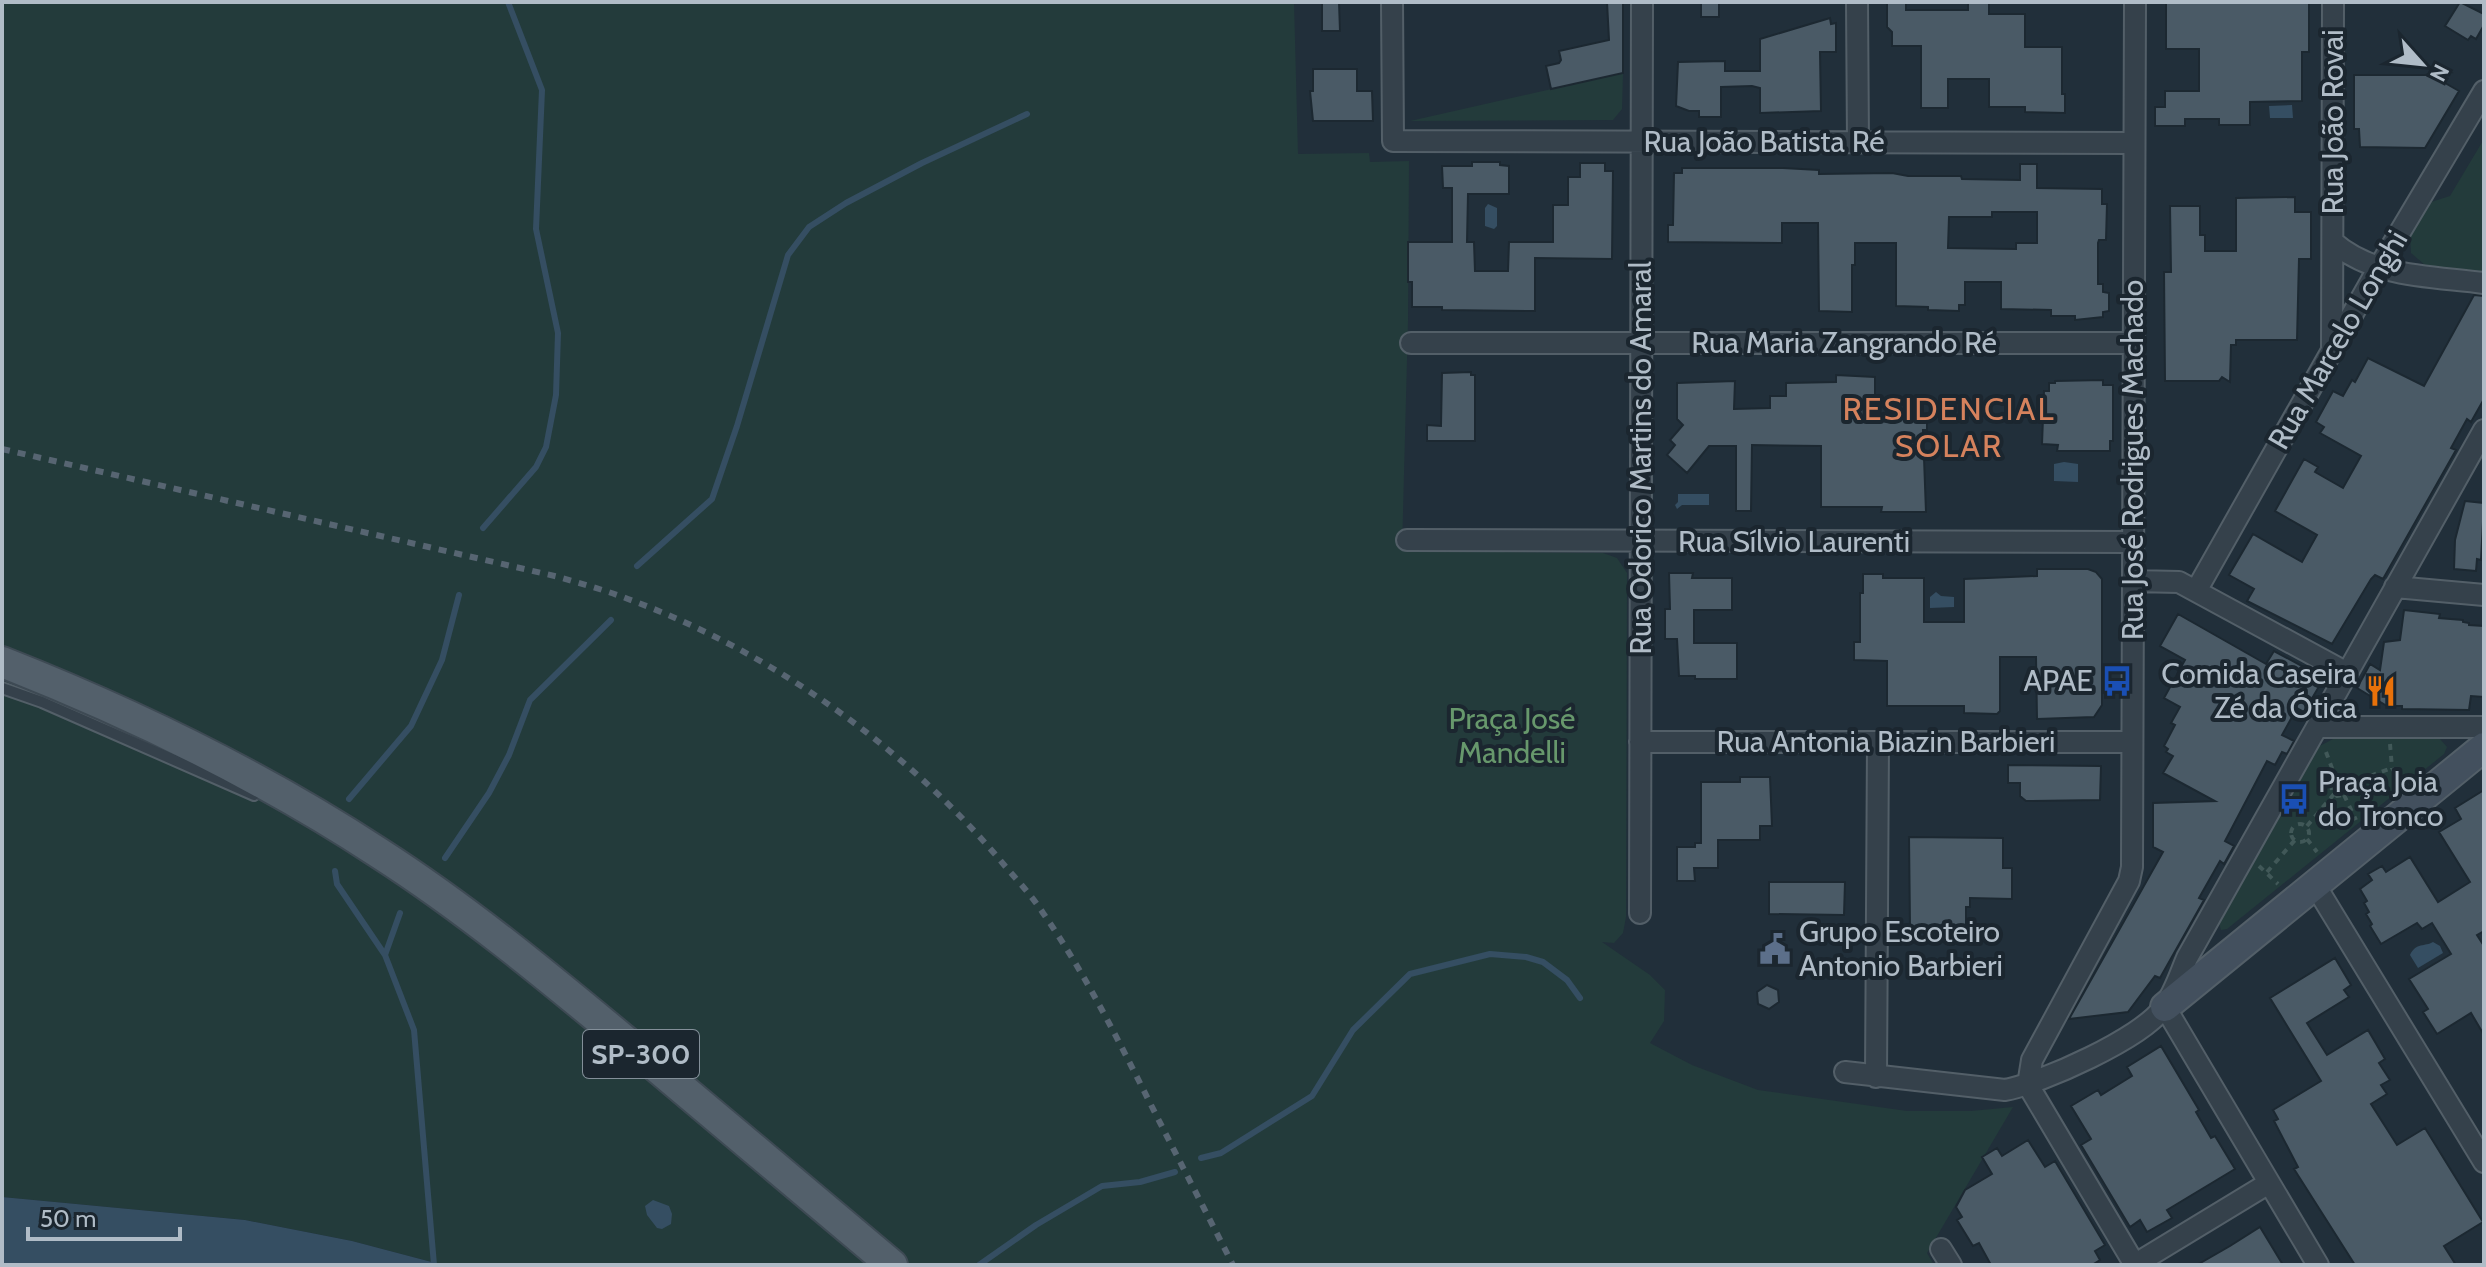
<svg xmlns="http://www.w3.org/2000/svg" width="2486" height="1267" viewBox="0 0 2486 1267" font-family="Cabin,sans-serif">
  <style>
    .green { fill: #233b3b }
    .water { fill: #354e62 }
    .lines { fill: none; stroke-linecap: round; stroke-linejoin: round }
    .stream { stroke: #354e62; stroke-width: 6 }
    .building { fill: #4a5a66; stroke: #1c2831; stroke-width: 2; fill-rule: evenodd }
    .lane-casing { stroke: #535f68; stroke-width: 14 }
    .street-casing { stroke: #535f68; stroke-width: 24 }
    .secondary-casing { stroke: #535f68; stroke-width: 32 }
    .primary-casing { stroke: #3e4a54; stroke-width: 34 }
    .path { stroke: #415858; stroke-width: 4; stroke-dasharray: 6 6; stroke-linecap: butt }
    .lane { stroke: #35414b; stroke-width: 10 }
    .street { stroke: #35414b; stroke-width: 20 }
    .secondary { stroke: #43505e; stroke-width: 28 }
    .primary { stroke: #53606b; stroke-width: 30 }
    .rail { stroke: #576572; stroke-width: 6; stroke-dasharray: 8 8; stroke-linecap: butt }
    .labels { text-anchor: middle; stroke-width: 8; stroke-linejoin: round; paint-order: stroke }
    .shield { fill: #1b262f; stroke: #838f99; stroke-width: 2 }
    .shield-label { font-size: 28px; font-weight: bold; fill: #b0bcc7 }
    .street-label { font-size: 30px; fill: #b0bcc7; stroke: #1b262f }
    .poi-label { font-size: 30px; fill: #b0bcc7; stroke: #1b262f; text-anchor: end }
    .park-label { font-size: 30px; fill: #67986c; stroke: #1b262f }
    .neighbourhood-label { font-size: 32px; letter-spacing: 2px; fill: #d5825d; stroke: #1b262f }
  </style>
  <rect width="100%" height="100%" fill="#212f3a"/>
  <path class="green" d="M2,2h1292l4,152 71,-1 1,9 39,-1 -1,160 -6,230 201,2 14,5 10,15 -1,344 -3,16 -9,10 -12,-1 48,33 15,15 -1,31 -14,22 42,22 66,25 149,21h64l42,-4 -86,146 7,12h-1491l-91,-24 -107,-21 -243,-23z
    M1623,73l-1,36 -9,11 -203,1z
    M2484,139v134l-59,-8 -14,-12 -1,-16 21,-35 19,-6z
    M2333,739h107l7,8 -3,7 -217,175 -6,1 -2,-7 97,-175z"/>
  <path class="water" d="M2292,105l1,13h-23l-1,-12z
    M1488,204l9,4v18l-3,3 -9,-3v-18z
    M2064,462l14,2v18l-24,-1v-17z
    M1678,494h31v11h-27l-5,4 -2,-4 3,-3z
    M1936,592l5,4 13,1v10l-24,1v-11z
    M2433,942l7,4 3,7 -25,15 -8,-13c6,-13 15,-8 23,-13z
    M2,1197l243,23 107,21 91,24h-441z
    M653,1200l16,6 3,8 -1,10 -9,5 -5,-1 -10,-13 -2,-9z"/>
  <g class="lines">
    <path class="stream" d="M483,528l53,-61 10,-20 10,-52 2,-62 -22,-104 6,-139 -34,-88
      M637,566l75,-67 25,-73 51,-171 21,-28 37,-24 76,-40 105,-49
      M349,799l62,-73 31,-66 17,-65
      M445,858l44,-65 20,-38 21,-55 81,-80
      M335,871l2,13 48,71 29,75 20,235
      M385,955l15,-42
      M1201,1158l20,-5 91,-57 41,-66 57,-56 80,-20 36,3 17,5 24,18 13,18
      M979,1265l57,-40 66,-39 38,-4 35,-10"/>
  </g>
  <path class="building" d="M1322,2h17l1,29h-18z
    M1607,2h16v71l-72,16 -5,-23 13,-3 2,-3 -2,-9 50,-11z
    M1701,2h18v15h-18z
    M1887,2h19v8h62v-8h21v12h36v33h37v47h3v19l-40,-1v-5h-36v-28h-41v29h-27v-62h-29v-14l-5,-5z
    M2166,2h143v50h-7v49l-52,1v23h-31v-6h-34v7h-30v-19h10v-16h34v-42h-33z
    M2460,2l24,12v11l-8,14 -5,-3 -3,4 -23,-14z
    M1830,18l1,6 5,-1v29h-16l1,59 -61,2v-25l-8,-2 -31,1v30h-22v-6h-10l-13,-5 2,-44 47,-1v10h35v-32z
    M1313,69h44v22h15l1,30h-60l-3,-30h3z
    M2354,75h77l28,16 -34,57 -65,-1 -1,-18h-5z
    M1472,162h28v3l9,1v28h-41l-1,48h7l1,29h33l1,-29h44v-37h15v-28h12v-14h25v8h8l-1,88 -77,-1v53l-93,-1v-3h-30v-25h-4v-40h44v-54h-9l-1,-22h30z
    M2020,164h17v24l65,1v15h5l-1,36h-7l-1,3v41h5v8l6,1v18l-6,1v5l-28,3v-4h-24v-6l-50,-1v-27h-36v23h-6v6l-31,-1v-3l-32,-1v-63h-41v22h-3v47l-33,-1 -1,-88h-36v20l-114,-1v-17h5l1,-52h8v-5h101l36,2v4l73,-1 16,3h53l1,3 58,1zM1992,212h45v31h-21v6l-68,-1 1,-31h43z
    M2295,197v15h16v47h-12l-2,81h-61v5h-5l-1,37 -8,-5 -3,4h-54l-1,-109h7l-1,-66h30v29h5v16h31v-53z
    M2474,295l10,1v103l-13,23 -4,-3 -16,29 5,2 -73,129 -8,-4 -4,4 -39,65 -85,-43 7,-12 -25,-14 24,-41 49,28 15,-27 -42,-24 29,-52 14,8 -3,5 28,16 18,-32 -41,-23 4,-6 -8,-5 17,-31 10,5 9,-16 3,2 13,-24 56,28z
    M1471,372v3h4v66h-48v-16l14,1 1,-53z
    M1836,375l39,2v36h52v17h-4l3,82h-45l1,-5h-61v-61l-69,-1 -1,66h-15v-65h-27l-22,27 -20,-18 8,-10 -5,-5 13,-15 -6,-6v-36l58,-2 -1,28 36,-1v-12h16v-13l50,-1z
    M2103,380v5h10v56h-3v10h-53l1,-6 -16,-1 2,-53h5v-8h6v-2z
    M2465,501l19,2 -3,57 -4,-1 -1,12 -22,-2 1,-29z
    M2037,569h51l8,3 6,7v126l-8,12 -57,2 -1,-62h-36v54l-3,3 -33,-1v-7h-77v-45l-33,-1v-18h6v-49h3v-19h20v4h41v44h40v-43l73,-3z
    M1669,573h24l-1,5h40v32h-38v33h43v36h-42v-3h-16l-2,-37h-12v-30h5z
    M2404,610l36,4 -1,4 24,2v2l6,1v2l15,1v71l-13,-1 -2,14 -67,-1v-3h-15l-30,-18 13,-24 10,6 4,-28 16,-2z
    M2178,614l88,50 8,-13 50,27 -20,34 -7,-4 -15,27 12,6 -7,13 -5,-2 -7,13 -8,-4 -42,80 9,5 -10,18 -4,-3 -21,37 5,2 -44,78 -5,-2 -27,36 -59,7 94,-167 -10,-5v-44l62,-2 -52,-28 10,-17 -7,-4 2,-3 -4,-3 11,-21 -4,-2 9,-16 -16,-9 21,-38 -25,-14z
    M2008,765l93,1 -1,34 -74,1 -6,-5v-13h-12z
    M1740,777h30l2,49h-12v14h-42v28h-24l1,13h-18v-34h18v-4h6v-61h39z
    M2484,790v141l-7,4 7,11v89l-13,-22 -34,21 -14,-22 5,-3 -19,-30 42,-25 -19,-31 -10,6 -5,-6 -36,21 -11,-18 2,-2 -6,-10 3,-2 -5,-9 3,-2 -7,-12 12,-9 -4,-6 14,-8 4,6 24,-15 28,45 32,-20 -31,-50 22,-13 -6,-11z
    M1909,837l94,1v30h9v31l-42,-1v9h-4v21h-56z
    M1769,882h76l-1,33 -75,-1z
    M2335,958l16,27 -7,5 5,7 -42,26 20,32 41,-25 17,29 -6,4 11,17 -9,5 6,9 -16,10 26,41 28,-17 58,94 -39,24 12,19h-101l-61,-96 4,-2 -24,-46 4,-2 -5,-9 48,-29 -51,-83z
    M1767,985l11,5 1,12 -10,7 -11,-5 -1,-12z
    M2161,1046l38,64 -3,2 15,26 4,-2 20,33 -68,41 5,8 -25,14 -7,-12 -10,7 -49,-82 10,-6 -20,-33 27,-16 3,5 31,-19 -5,-9z
    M2028,1140l17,27 10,-6 50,84 -10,6 5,9 -8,5h-101l-12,-22 -6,3 -16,-26 5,-3 -6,-10 9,-17 27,-16 -10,-17 15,-9 5,8z
    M2260,1227l23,38h-86l33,-19z"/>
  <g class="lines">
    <defs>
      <path id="lane" d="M2,688l40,14 212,93"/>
      <path id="street" d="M1392,2l1,139 741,2
        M1857,2l1,141
        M2135,2l-3,865 -3,14 -97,179 -4,25 107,180
        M2333,242c41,36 99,34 151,41
        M1411,343h723
        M2332,347l1,-345
        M1407,540l726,2
        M2133,581l46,1 168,91
        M2395,587l89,8
        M2196,591l182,-322 106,-178
        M2317,727h167
        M1640,742h492
        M2315,885l169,277
        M1640,913l2,-911
        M2165,1007l153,258
        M1845,1072l160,18c37,-7 137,-52 158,-82 11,-14 17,-34 24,-50l297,-528
        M1876,1077l2,-335
        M1941,1249l10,16
        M2134,1265l135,-82"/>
      <path id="secondary" d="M2165,1007l319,-260"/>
      <path id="primary" d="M2,662c132,52 258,113 377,191 95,61 181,134 268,206 82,69 163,137 245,206"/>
    </defs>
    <use href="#lane" class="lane-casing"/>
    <use href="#street" class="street-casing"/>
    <use href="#secondary" class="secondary-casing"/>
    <use href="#primary" class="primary-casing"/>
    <path class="path" d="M2390,744l2,24 10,16
      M2326,752l10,27 -5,5 1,7 5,5 10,-2 2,-7 -3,-6 -10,-2
      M2348,784l44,-16
      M2344,795l12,25
      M2291 833a9 9 0 1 1 18 0a9 9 0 1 1-18 0Z
      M2307,826l27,-32
      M2307,839l10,13
      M2259,866l19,18
      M2267,872l28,-32"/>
    <use href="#lane" class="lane"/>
    <use href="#street" class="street"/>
    <use href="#secondary" class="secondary"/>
    <use href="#primary" class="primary"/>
    <path class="rail" d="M2,449l557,128c23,7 46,13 69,22 144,53 279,149 377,267 13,15 27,30 38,47 37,53 67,111 96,168 31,62 63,123 94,184"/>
  </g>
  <defs>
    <symbol id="bus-bare" viewBox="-9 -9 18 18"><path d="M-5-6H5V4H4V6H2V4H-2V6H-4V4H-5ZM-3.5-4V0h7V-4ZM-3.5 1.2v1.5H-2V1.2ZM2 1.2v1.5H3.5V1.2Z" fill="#1a4fb4" stroke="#1b262f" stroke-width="2.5" paint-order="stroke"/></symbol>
    <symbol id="restaurant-bare" viewBox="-9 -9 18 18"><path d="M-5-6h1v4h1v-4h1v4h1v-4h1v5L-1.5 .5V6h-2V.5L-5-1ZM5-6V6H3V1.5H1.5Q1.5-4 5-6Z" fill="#e8710a" stroke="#1b262f" stroke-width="2.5" paint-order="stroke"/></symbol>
    <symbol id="civic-bare" viewBox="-9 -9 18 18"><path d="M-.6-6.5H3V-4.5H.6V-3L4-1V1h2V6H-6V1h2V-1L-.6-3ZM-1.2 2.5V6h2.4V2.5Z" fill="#5c6f8a" stroke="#1b262f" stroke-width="2.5" paint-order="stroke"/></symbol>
  </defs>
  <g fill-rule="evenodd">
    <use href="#bus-bare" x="2095" y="659" width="44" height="44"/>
    <use href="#restaurant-bare" x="2359" y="669" width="44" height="44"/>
    <use href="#bus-bare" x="2272" y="777" width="44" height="44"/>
    <use href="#civic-bare" x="1753" y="927" width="44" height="44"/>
  </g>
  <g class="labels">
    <rect class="shield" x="583" y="1030" width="116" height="48" rx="6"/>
    <g class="shield-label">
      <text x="641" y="1064">SP-300</text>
    </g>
    <g class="street-label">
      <text transform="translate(2333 122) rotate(-90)" y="10">Rua João Rovai</text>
      <text x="1764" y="152">Rua João Batista Ré</text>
      <text transform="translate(2338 340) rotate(-60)" y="10">Rua Marcelo Longhi</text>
      <text x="1844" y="353">Rua Maria Zangrando Ré</text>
      <text transform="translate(1641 458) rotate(-90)" y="10">Rua Odorico Martins do Amaral</text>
      <text transform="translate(2133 460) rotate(-90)" y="10">Rua José Rodrigues Machado</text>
      <text x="1794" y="552">Rua Sílvio Laurenti</text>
      <text x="1886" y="752">Rua Antonia Biazin Barbieri</text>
    </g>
    <g class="poi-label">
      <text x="2357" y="684">Comida Caseira<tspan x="2357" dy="34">Zé da Ótica</tspan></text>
      <text x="2093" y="691">APAE</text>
      <text x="2318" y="792" text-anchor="start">Praça Joia<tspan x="2318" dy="34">do Tronco</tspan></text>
      <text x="1799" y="942" text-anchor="start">Grupo Escoteiro<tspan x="1799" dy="34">Antonio Barbieri</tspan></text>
    </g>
    <g class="park-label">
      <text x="1512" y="729">Praça José<tspan x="1512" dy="34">Mandelli</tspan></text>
    </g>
    <g class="neighbourhood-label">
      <text x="1949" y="420">RESIDENCIAL<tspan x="1949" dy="37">SOLAR</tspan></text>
    </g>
  </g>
  <rect width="2486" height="1267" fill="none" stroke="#b0bcc7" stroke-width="8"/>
  <g transform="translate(2422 64) rotate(117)" stroke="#1b262f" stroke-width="6" paint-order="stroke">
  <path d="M0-6L14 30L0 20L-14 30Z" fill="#b0bcc7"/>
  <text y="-12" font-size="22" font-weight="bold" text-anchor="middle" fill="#b0bcc7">N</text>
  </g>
  <path d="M28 1227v12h152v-12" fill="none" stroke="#b0bcc7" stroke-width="4"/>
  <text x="40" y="1227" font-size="24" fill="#b0bcc7" stroke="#1b262f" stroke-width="6" paint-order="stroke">50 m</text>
</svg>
